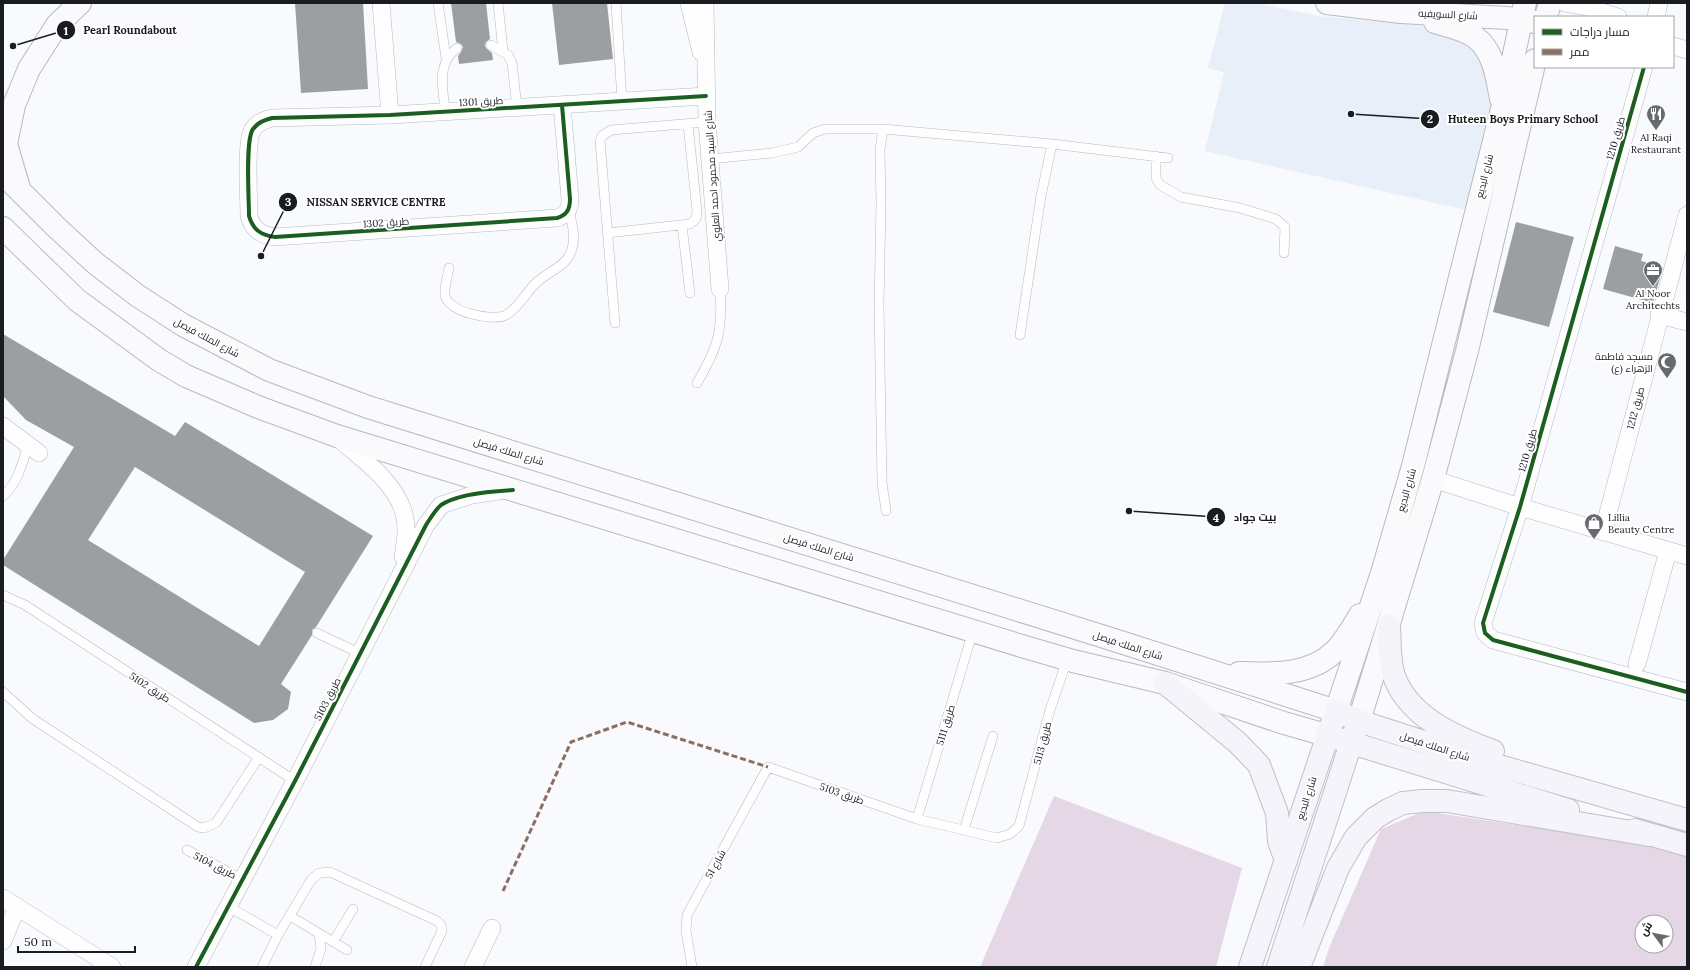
<svg xmlns="http://www.w3.org/2000/svg" width="1690" height="970" viewBox="0 0 1690 970" font-family="Lora,Cairo,serif">
  <style>
    .built { fill: #e8eff9 }
    .green { fill: #e6d7e7; fill-rule: evenodd }
    .building { fill: #9c9fa2; fill-rule: evenodd }
    .lines { fill: none; stroke-linecap: round; stroke-linejoin: round }
    .lane-casing { stroke: #b7babe; stroke-width: 10 }
    .street-casing { stroke: #b7babe; stroke-width: 18 }
    .secondary-casing { stroke: #b7babe; stroke-width: 24 }
    .primary-casing { stroke: #c0c0ca; stroke-width: 24 }
    .lane { stroke: #fefeff; stroke-width: 9 }
    .street { stroke: #fefeff; stroke-width: 17 }
    .secondary { stroke: #fafafc; stroke-width: 22 }
    .primary { stroke: #f5f4fa; stroke-width: 22 }
    .quiet { stroke: #8d6e63; stroke-width: 3; stroke-dasharray: 6 3; stroke-linecap: butt }
    .cycleway-casing { stroke: #fff; stroke-width: 6 }
    .cycleway { stroke: #1b5e20; stroke-width: 4 }
    .labels { text-anchor: middle; stroke-width: 4; stroke-linejoin: round; paint-order: stroke }
    .street-label { font-size: 10px; fill: #191c21; stroke: #fff }
    .poi-label { font-size: 10px; fill: #191c21; stroke: #fff }
    .leader { fill: none; stroke: #191c21; stroke-width: 1.5 }
    .callout-dot { fill: #191c21; stroke: #fff; stroke-width: 1.5 }
    .mark-label { font-size: 12px; text-anchor: middle; font-weight: bold; fill: #fff }
    .callout-label { font-size: 11px; text-anchor: middle; font-weight: bold; fill: #191c21; stroke: #fff; stroke-width: 4; stroke-linejoin: round; paint-order: stroke }
  </style>
  <rect width="100%" height="100%" fill="#f8fafd"/>
  <path class="built" d="M1225,3h31l63,13 127,12 39,25 12,25 -31,132 -261,-59 19,-79 -16,-4z"/>
  <path class="green" d="M1054,796l188,72 -26,99h-236z
    M1424,811l223,34 40,11v111h-364l6,-19 52,-119zM1642,922h24v24h-24z"/>
  <path class="building" d="M295,3h68l5,86 -67,4z
    M451,3h35l4,36 -4,3 -1,3 1,3 6,5 1,7 -34,4 -1,-8 3,-4 2,-5 -2,-3 -5,-2z
    M552,3h55l6,56 -54,6z
    M1516,222l58,15 -25,90 -56,-15z
    M1615,246l28,8 -2,7 22,6 -10,36 -50,-14z
    M3,334l172,102 10,-14 188,114 -57,91 -4,3v5l-31,49 10,8 -3,17 -15,11 -19,3 -251,-158v-5l71,-113 -48,-27 -23,-24zM135,467l170,105 -46,74 -171,-106z"/>
  <g class="lines">
    <defs>
      <path id="lane" d="M438,3l8,55
        M498,3l5,48
        M616,3l6,98
        M491,45l17,10 4,8 5,44
        M445,110c-2,-22 -9,-46 12,-62
        M883,129l169,15 116,14
        M1156,156v22l4,7 21,12 59,11 36,11 9,8 -1,26
        M710,159l62,-6 26,-6 15,-14 12,-4h58l-3,21 1,53 -2,103 3,176 4,29
        M682,225l8,68
        M607,233l83,-9 6,-5 1,-8 -9,-87
        M449,268c-1,7 -5,19 -4,27 2,17 48,27 61,20 14,-8 20,-23 31,-33 10,-9 28,-16 33,-28 7,-14 2,-30 -1,-45
        M615,323l-15,-182 2,-5 9,-6 96,-8
        M1020,335l21,-139 11,-52
        M697,383c21,-36 26,-52 23,-94
        M3,496c15,-13 19,-32 25,-51
        M3,595l22,10 270,176
        M317,633l42,20
        M3,692l30,27 165,108 6,1 12,-5 43,-66
        M917,819l56,-188
        M964,830l29,-94
        M187,850l56,30
        M229,907l49,28
        M290,916l57,34
        M333,942l20,-33
        M262,967l16,-32 33,-55 8,-7 11,-1 107,49 4,4 1,6 -17,36
        M315,967l6,-18 -2,-15
        M692,967l-6,-36 1,-16 81,-148 149,52 80,19 13,-4 9,-8 31,-116 17,-50"/>
      <path id="street" d="M381,3l9,112
        M689,3l12,49
        M705,3l2,119 13,167
        M1565,3l18,3 35,11
        M1656,17l3,-14
        M1673,46l14,4
        M1644,67l-124,440 -37,116 2,10 8,7 194,52
        M562,105l8,94c0,10 -3,16 -13,19l-282,19c-14,-2 -22,-7 -26,-21 0,-17 -4,-76 4,-87 5,-7 12,-9 19,-11l118,-3 316,-19
        M1659,315l28,7
        M3,426l36,27
        M338,438c24,21 58,44 66,76 4,14 1,29 -1,43
        M1433,479l87,28 167,49
        M1603,532l84,-317
        M1637,664l31,-113
        M3,898l109,69
        M3,941l14,-34
        M196,967l99,-186 131,-256 15,-20 31,-10 33,-5
        M473,967l19,-39"/>
      <path id="secondary" d="M1327,3l74,9 106,6 28,4
        M1546,17l4,-14
        M1435,22c13,4 29,7 40,15 19,14 22,41 26,62
        M3,174l53,53 39,36 43,33 45,29 86,45 99,37 743,232 225,72 46,-138 31,-107 90,-361 22,-102
        M19,188l-13,-44 8,-39 15,-36 28,-44 23,-22
        M3,228l74,72 82,60 27,16 72,31 79,29 688,211 48,14 92,22 119,40 42,12
        M1239,673c33,1 71,3 96,-22 10,-10 18,-24 25,-36
        M1359,721l74,-242 34,-128 68,-291"/>
      <path id="primary" d="M1389,625c1,15 0,33 4,48 13,43 62,64 100,78
        M1165,683l73,60 21,22 18,48 2,28 7,20
        M1326,735l242,75
        M1635,830l52,15
        M1250,967l86,-256 23,10 123,40 205,59
        M1278,967l77,-236
        M1299,967l39,-99 18,-31 19,-19 13,-8 15,-7 20,-2h24l202,34"/>
    </defs>
    <use href="#lane" class="lane-casing"/>
    <use href="#street" class="street-casing"/>
    <use href="#secondary" class="secondary-casing"/>
    <use href="#primary" class="primary-casing"/>
    <use href="#lane" class="lane"/>
    <use href="#street" class="street"/>
    <use href="#secondary" class="secondary"/>
    <use href="#primary" class="primary"/>
    <path class="quiet" d="M503,891l68,-149 56,-20 141,45"/>
    <defs>
      <path id="cycleway" d="M1644,67l-124,440 -37,116 2,10 8,7 194,52
        M562,105l8,94c0,10 -3,16 -13,19l-282,19c-14,-2 -22,-7 -26,-21 0,-17 -4,-76 4,-87 5,-7 12,-9 19,-11l118,-3 316,-19
        M196,967l99,-186 131,-256c4,-6 9,-15 15,-20 16,-11 53,-14 72,-15"/>
    </defs>
    <use href="#cycleway" class="cycleway-casing"/>
    <use href="#cycleway" class="cycleway"/>
  </g>
  <defs>
    <symbol id="restaurant-pin" viewBox="-11 -11 22 30"><path d="M0 17L-7.5 6A9.5 9.5 0 1 1 7.5 6Z" fill="#676a6e" stroke="#fff"/><path d="M-5-6h1v4h1v-4h1v4h1v-4h1v5L-1.5 .5V6h-2V.5L-5-1ZM5-6V6H3V1.5H1.5Q1.5-4 5-6Z" fill="#fff"/></symbol>
    <symbol id="office-pin" viewBox="-11 -11 22 30"><path d="M0 17L-7.5 6A9.5 9.5 0 1 1 7.5 6Z" fill="#676a6e" stroke="#fff"/><path d="M-6-3h4V-5.5h4V-3h4V5H-6ZM-1-4.5V-3h2v-1.5ZM-6 0V1H6V0Z" fill="#fff"/></symbol>
    <symbol id="mosque-pin" viewBox="-11 -11 22 30"><path d="M0 17L-7.5 6A9.5 9.5 0 1 1 7.5 6Z" fill="#676a6e" stroke="#fff"/><path d="M3.5-4.9A6 6 0 1 0 3.5 4.9A5 5 0 1 1 3.5-4.9Z" fill="#fff"/></symbol>
    <symbol id="shop-pin" viewBox="-11 -11 22 30"><path d="M0 17L-7.5 6A9.5 9.5 0 1 1 7.5 6Z" fill="#676a6e" stroke="#fff"/><path d="M-5-2.5h2.3a2.7 3.5 0 0 1 5.4 0H5L5.5 6h-11ZM-1.5-2.5h3a1.5 2.3 0 0 0-3 0Z" fill="#fff"/></symbol>
  </defs>
  <g fill-rule="evenodd">
    <use href="#restaurant-pin" x="1645" y="103" width="22" height="30"/>
    <use href="#office-pin" x="1642" y="259" width="22" height="30"/>
    <use href="#mosque-pin" x="1656" y="351" width="22" height="30"/>
    <use href="#shop-pin" x="1583" y="512" width="22" height="30"/>
  </g>
  <g class="labels">
    <g class="street-label">
      <text transform="translate(1448 14) rotate(3)" y="4">شارع السويفيه</text>
      <text transform="translate(481 101) rotate(-3)" y="4">طريق 1301</text>
      <text transform="translate(1615 138) rotate(-74)" y="4">طريق 1210</text>
      <text transform="translate(712 176) rotate(-94)" y="4">شارع السيد محمود احمد العلوي</text>
      <text transform="translate(1484 176) rotate(-76)" y="4">شارع البديع</text>
      <text transform="translate(386 222) rotate(-4)" y="4">طريق 1302</text>
      <text transform="translate(207 337) rotate(28)" y="4">شارع الملك فيصل</text>
      <text transform="translate(1635 408) rotate(-75)" y="4">طريق 1212</text>
      <text transform="translate(1527 450) rotate(-74)" y="4">طريق 1210</text>
      <text transform="translate(509 451) rotate(17)" y="4">شارع الملك فيصل</text>
      <text transform="translate(1406 490) rotate(-74)" y="4">شارع البديع</text>
      <text transform="translate(819 547) rotate(17)" y="4">شارع الملك فيصل</text>
      <text transform="translate(1128 645) rotate(18)" y="4">شارع الملك فيصل</text>
      <text transform="translate(150 687) rotate(33)" y="4">طريق 5102</text>
      <text transform="translate(327 699) rotate(-63)" y="4">طريق 5103</text>
      <text transform="translate(945 725) rotate(-73)" y="4">طريق 5111</text>
      <text transform="translate(1042 743) rotate(-75)" y="4">طريق 5113</text>
      <text transform="translate(1435 746) rotate(18)" y="4">شارع الملك فيصل</text>
      <text transform="translate(842 793) rotate(19)" y="4">طريق 5103</text>
      <text transform="translate(1306 798) rotate(-72)" y="4">شارع البديع</text>
      <text transform="translate(715 864) rotate(-61)" y="4">شارع 51</text>
      <text transform="translate(215 865) rotate(27)" y="4">طريق 5104</text>
    </g>
    <g class="poi-label">
      <text x="1656" y="141">Al Raqi<tspan x="1656" dy="12">Restaurant</tspan></text>
      <text x="1653" y="297">Al Noor<tspan x="1653" dy="12">Architechts</tspan></text>
      <text x="1653" y="360" text-anchor="end">مسجد فاطمة<tspan x="1653" dy="12">الزهراء (ع)</tspan></text>
      <text x="1608" y="521" text-anchor="start">Lillia<tspan x="1608" dy="12">Beauty Centre</tspan></text>
    </g>
  </g>
  <path class="leader" d="M13 46L66 30M1351 114L1430 119M261 256L288 202M1129 511L1216 517"/>
  <g class="callout-dot">
    <circle cx="13" cy="46" r="4"/>
    <circle cx="1351" cy="114" r="4"/>
    <circle cx="261" cy="256" r="4"/>
    <circle cx="1129" cy="511" r="4"/>
    <circle cx="66" cy="30" r="10"/>
    <circle cx="1430" cy="119" r="10"/>
    <circle cx="288" cy="202" r="10"/>
    <circle cx="1216" cy="517" r="10"/>
  </g>
  <g class="mark-label">
    <text x="66" y="35">1</text>
    <text x="1430" y="123">2</text>
    <text x="288" y="206">3</text>
    <text x="1216" y="522">4</text>
  </g>
  <g class="callout-label">
    <text x="130" y="34">Pearl Roundabout</text>
    <text x="1523" y="123">Huteen Boys Primary School</text>
    <text x="376" y="206">NISSAN SERVICE CENTRE</text>
    <text x="1255" y="521">بيت جواد</text>
  </g>
  <rect width="1690" height="970" fill="none" stroke="#191c21" stroke-width="8"/>
  <rect x="1534" y="16" width="140" height="52" fill="#ffffff" stroke="#a3a4a6"/>
  <rect x="1542" y="29" width="20" height="6" fill="#1b5e20" stroke="#a3a4a6"/>
  <text x="1570" y="36" font-size="12" fill="#191c21">مسار دراجات</text>
  <rect x="1542" y="49" width="20" height="6" fill="#8d6e63" stroke="#a3a4a6"/>
  <text x="1570" y="56" font-size="12" fill="#191c21">ممر</text>
  <g transform="translate(1654 934) rotate(302)"><circle r="19" fill="#ffffff" stroke="#a3a4a6"/>
  <path d="M0-3L7 15L0 10L-7 15Z" fill="#676a6e"/>
  <text y="-6" font-size="11" font-weight="bold" text-anchor="middle" fill="#191c21">ش</text>
  </g>
  <path d="M18 946v6h117v-6" fill="none" stroke="#191c21" stroke-width="2"/>
  <text x="24" y="946" font-size="12" fill="#191c21" stroke="#ffffff" stroke-width="3" paint-order="stroke">50 m</text>
</svg>
